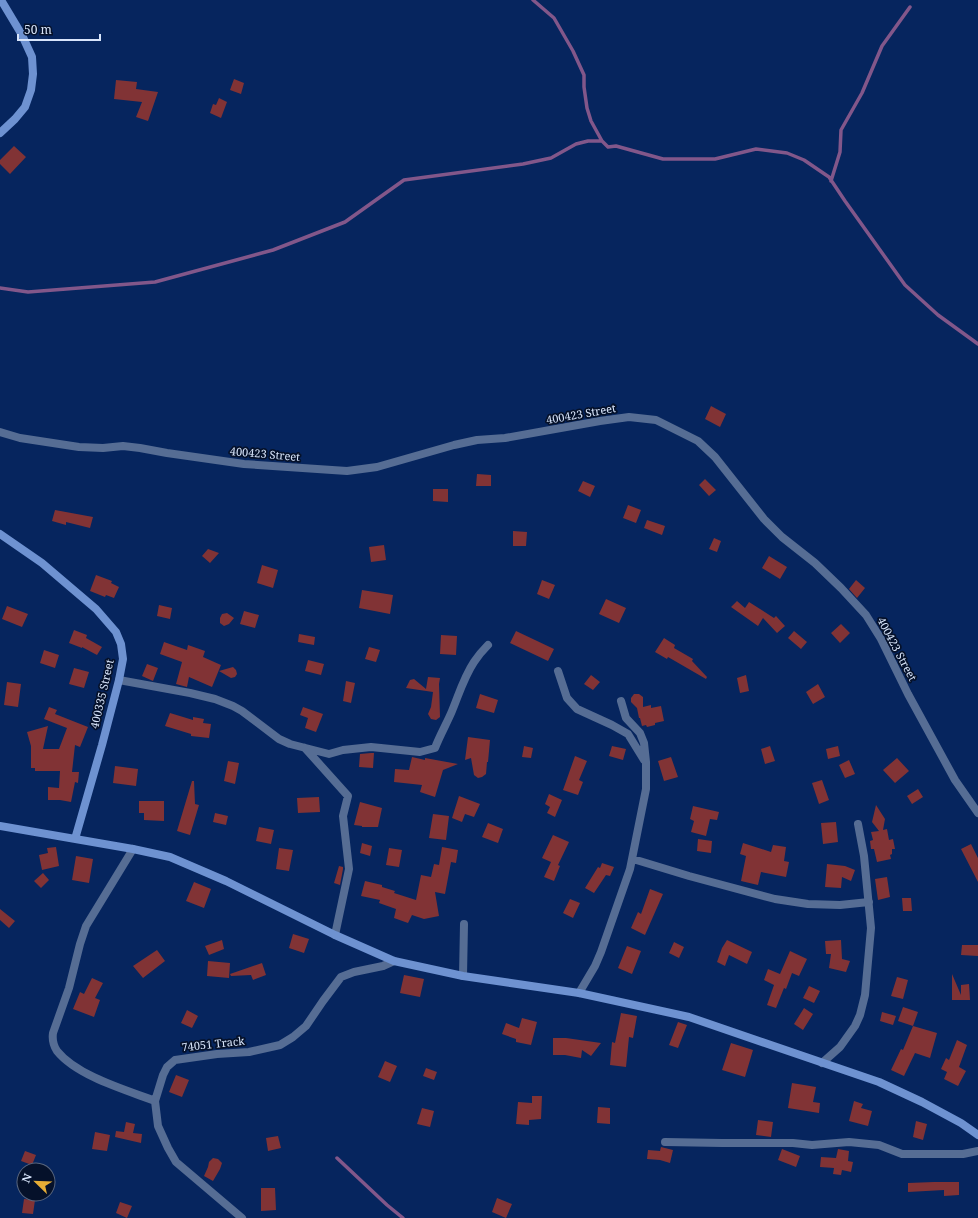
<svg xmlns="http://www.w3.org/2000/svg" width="978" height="1218" viewBox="0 0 978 1218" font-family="'Noto Serif',serif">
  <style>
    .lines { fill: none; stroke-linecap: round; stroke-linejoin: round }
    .stream { stroke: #82578a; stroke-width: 3.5 }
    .building { fill: #813335 }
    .street { stroke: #566d94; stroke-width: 8 }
    .secondary { stroke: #6e92d1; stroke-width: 8 }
    .labels { text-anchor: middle; stroke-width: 3.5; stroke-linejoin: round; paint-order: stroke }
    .street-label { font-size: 11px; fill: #d8e5fb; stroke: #05112a }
  </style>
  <rect width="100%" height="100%" fill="#06255e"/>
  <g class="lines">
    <path class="stream" d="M533,0l21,18 19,33 11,24v12l3,21 4,13 11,20 6,6 8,-1 47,13h52l41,-10 31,4 17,7 25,17 16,24 60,84 33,30 40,29
      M831,181l9,-29 1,-22 21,-37 20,-47 28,-39
      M0,288l28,4 127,-10 118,-32 72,-28 59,-42 119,-16 28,-6 25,-14 12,-3h14
      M337,1158l50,47 16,13"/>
  </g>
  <path class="building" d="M234,79l10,4 -3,11 -11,-4z
    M116,80l21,2 -1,7 22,3 -10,29 -12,-4 6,-15 -28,-3z
    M219,98l8,4 -6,16 -11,-5 3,-9 3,1z
    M14,146l12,11 -16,17 -10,-10v-4z
    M711,406l15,8 -6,13 -15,-8z
    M477,474l14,1v11h-15z
    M705,479l11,11 -7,6 -10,-11z
    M583,481l12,5 -5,11 -12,-6z
    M433,489h15v13l-15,-1z
    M628,505l13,5 -5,13 -13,-5z
    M55,510l38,7 -3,11 -24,-6v3l-14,-4z
    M647,520l18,6 -3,9 -18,-7z
    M513,531l14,1 -1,14h-13z
    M714,538l7,3 -4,11 -8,-3z
    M384,545l2,15 -15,2 -2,-15z
    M208,549l11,4 -9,10 -8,-7z
    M769,556l18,11 -7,12 -18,-11z
    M262,565l16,5 -5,18 -16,-5z
    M96,575l16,6 -1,2 8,4 -5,11 -8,-3 -1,2 -15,-6z
    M542,580l13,5 -6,14 -12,-5z
    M856,580l9,8 -8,10 -8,-9z
    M362,590l31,5 -3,19 -31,-6z
    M606,599l20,9 -7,15 -20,-9z
    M737,601l8,7 4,-6 25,16 2,-2 9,10 -8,7 -14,-15 -5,8 -27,-19z
    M159,605l13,3 -2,11 -13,-3z
    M7,606l21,8 -6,13 -20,-8z
    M244,611l15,4 -4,13 -15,-4z
    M227,613l7,5 -5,6 -5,2 -4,-3v-5l2,-4z
    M841,624l9,9 -10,10 -9,-10z
    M74,630l13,5 -1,3 16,9 -5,8 -15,-8v1l-13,-5z
    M516,631l38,18 -6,12 -38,-18z
    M794,631l13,11 -6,7 -13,-11z
    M299,634l16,3 -1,8 -16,-3z
    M441,635l16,1 -1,19 -16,-1z
    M664,638l11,7 -1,3 19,11 -1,2 15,16 -1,2 -38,-22 -1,2 -12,-7z
    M164,642l23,8 1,-5 17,6 -2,6 18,8 -9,22 -23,-10 -2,10 -11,-3 6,-22 -22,-8z
    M369,647l11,3 -4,12 -11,-3z
    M44,650l15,5 -4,13 -15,-5z
    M308,660l16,4 -3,11 -16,-4z
    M147,664l11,4 -5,13 -11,-5z
    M233,667l3,3 1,4 -2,3 -4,1 -12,-7z
    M74,668l15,4 -5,16 -15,-4z
    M591,675l9,7 -7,8 -9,-6z
    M746,675l3,16 -9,2 -3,-15z
    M428,677l12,1 -1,6 1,33 -4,3 -5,-1 -3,-5 3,-7 2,-15 -27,-4 4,-8 4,-1 12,10z
    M346,681l9,2 -4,20 -8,-2z
    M7,682l14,2 -3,23 -14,-2z
    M818,684l7,13 -12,7 -7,-12z
    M480,694l18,6 -4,13 -18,-5z
    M634,694h5l4,3v10l8,-2v3l10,-2 3,15 -9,2v2l-8,2 -1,-2 -4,1 -2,-8h-1l-2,-10 -6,-6v-4z
    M49,707l8,3 -2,4 33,13 -8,20 -5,-2 -3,27h7l-1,11 -3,-1 -4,20 -11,-2h-12v-13l11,1 1,-17h-25v-3h-4v-22l-4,-14 21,-6 -5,23h16l8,-21 -23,-9z
    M303,707l20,7 -7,18 -11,-4 3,-10 -8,-3z
    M170,713l23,7v-3l11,2 -1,4 8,1 -2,14 -18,-2v-2l-26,-8z
    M468,737l22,3 -2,22h-1l-1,12 -4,3 -4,1 -4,-3 -3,-17 -6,2z
    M524,746l9,2 -2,10 -9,-1z
    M612,746l14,3 -3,11 -14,-4z
    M770,746l5,15 -10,3 -4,-15z
    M838,746l2,10 -12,3 -2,-10z
    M371,753h3l-1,15 -14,-1 1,-13z
    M575,756l12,5 -8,19 4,2 -5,13 -15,-5z
    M412,757l13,3v-2l33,6 -15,6 -8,27 -15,-5 2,-7 -28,-3 1,-13 14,1z
    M671,757l7,20 -14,4 -6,-20z
    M897,758l12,13 -14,12 -12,-13z
    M849,760l6,14 -10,4 -6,-13z
    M228,761l11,2 -4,21 -11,-3z
    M115,766l23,3 -2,17 -23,-3z
    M822,780l7,20 -10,4 -7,-21z
    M192,781h2l1,23 4,1 -9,30 -13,-4z
    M918,789l5,8 -11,7 -5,-8z
    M549,794l13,6 -7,17 -8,-4 3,-6 -5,-3z
    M459,796l21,8 -6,13 -9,-3 -3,8 -10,-4z
    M319,797l1,15 -22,1 -1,-15z
    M139,801h25v20l-20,-1v-7h-5z
    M360,802l22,6 -4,19h-16v-1l-8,-1z
    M876,805l9,14 -2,11 4,-1 2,11 4,-1 2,10h-3v5l-2,1 1,4 -14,3 -3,-13h-3l-1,-8 3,-1 -2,-8 8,-1 -7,-9z
    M693,806l26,6 -2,8 -7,-1 -4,17 -15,-4 3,-11 -4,-2z
    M215,813l13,3 -2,9 -13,-3z
    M433,814l16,2 -3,24 -17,-2z
    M836,822l2,20 -15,2 -2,-21z
    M488,823l15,6 -5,14 -16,-6z
    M259,827l15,3 -3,14 -15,-3z
    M553,835l16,7 -11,23 2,1 -6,15 -10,-4 7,-15 -9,-4z
    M698,839l14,2 -1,12 -14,-2z
    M362,843l10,3 -2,10 -10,-3z
    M743,843l28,9 2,-7 13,2 -2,14 5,1 -3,15 -25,-5 -3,13 -17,-4 5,-25 -6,-2z
    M971,844l7,14v24l-17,-33z
    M56,847l3,19 -17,4 -3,-15 9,-2 -1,-5z
    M442,847l16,3 -2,13 -5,-1 -6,32 -10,-2 4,24 -15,3 -12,-4 -4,8 -14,-5 2,-9 -17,-6 1,-3 -19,-4 4,-15 17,4v2l13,4 -1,2 22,7 5,-25 10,2 3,-13 5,1z
    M279,848l14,2 -4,21 -13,-2z
    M389,848l13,2 -3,17 -13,-2z
    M76,856l17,3 -4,24 -17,-3z
    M602,863l12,4 -4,9 -4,-1 -12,18 -9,-5 13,-21 2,1z
    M827,864l18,2 10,4 -4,11 -9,-4 -1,11 -16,-1z
    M339,866l4,1v2l-3,16 -6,-2z
    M43,873l6,7 -8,8 -7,-7z
    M887,877l3,20 -12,3 -3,-21z
    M194,882l17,7 -7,19 -18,-7z
    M650,889l13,5 -18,41 -14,-7 7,-16 3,2z
    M902,898h9l1,13h-9z
    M570,899l10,4 -7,15 -10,-5z
    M0,909l15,12 -6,7 -9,-8z
    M293,934l16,5 -5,14 -15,-5z
    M222,940l2,9 -15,6 -4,-9z
    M727,940l25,12 -5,12 -18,-9 -4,11 -8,-4 5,-14z
    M841,940l1,19 8,2 -4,11 -17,-4 2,-14h-5l-1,-13z
    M674,942l10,5 -5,11 -10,-5z
    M962,945h16v11l-17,-1z
    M627,946l14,5 -9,23 -14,-6z
    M157,950l8,11 -22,17 -10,-12z
    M790,951l17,8 -8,17 -7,-3 -6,16 -2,-1 -8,20 -9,-3 7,-20 -10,-5 4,-11 12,5z
    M208,961l22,2 -1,15 -22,-2z
    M262,963l4,12 -13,5 -2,-5 -20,1 -1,-2z
    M952,974l9,21v-10l8,-1 1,16h-18z
    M404,975l20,4 -4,18 -20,-4z
    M897,977l11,3 -5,19 -12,-3z
    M92,978l11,5 -8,15 5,2 -6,17 -21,-8 7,-17 4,2z
    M809,986l11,5 -6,12 -11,-5z
    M903,1007l15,5 -5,14 -15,-5z
    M804,1008l9,6 -10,16 -9,-6z
    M187,1010l11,6 -6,12 -11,-5z
    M882,1012l14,4 -3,9 -13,-4z
    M621,1013l16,3 -4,22 -4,-1 -3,30 -16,-2 2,-23 3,1z
    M522,1018l15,4 -6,23 -15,-3v-3l-14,-5 4,-11 13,5z
    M678,1022l9,3 -9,23 -9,-3z
    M913,1026l24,7 -7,25 -15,-5 -11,23 -13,-6 10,-21 2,1z
    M553,1038h13l35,5 -10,13 -9,-6 -1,8 -16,-3h-12z
    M957,1040l10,5 -8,22 7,4 -8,15 -14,-7 3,-7 -6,-3 5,-11 3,2z
    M731,1043l22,7 -8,27 -23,-7z
    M385,1061l12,5 -7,16 -12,-5z
    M426,1068l11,4 -3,8 -11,-4z
    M176,1075l13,5 -7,17 -13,-5z
    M792,1083l24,4 -3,15 7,1 -1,10 -31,-5z
    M532,1096h10l-1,23 -12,1v5l-13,-1 2,-22 14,1z
    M854,1101l9,3 -2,4 11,3 -4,15 -19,-5z
    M598,1107l12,1v16l-13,-1z
    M422,1108l12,3 -4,16 -13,-3z
    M758,1120l15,2 -2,15 -15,-2z
    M916,1121l11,3 -4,16 -10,-3z
    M126,1122l9,2 -2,9 9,1 -1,9 -26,-6 1,-6 8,1z
    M95,1132l15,3 -3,16 -15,-2z
    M278,1136l3,12 -13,3 -2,-13z
    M661,1147l12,3 -3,13 -10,-3 -13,-1 1,-9 12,1z
    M782,1149l18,7 -4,11 -18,-7z
    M838,1149l11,2 -1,10 5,1 -2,10 -9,-2 -1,5 -8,-1 1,-6 -14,-1 1,-10 15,1z
    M25,1151l11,4 -4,10 -11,-4z
    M213,1158l5,1 4,4 -2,6 -7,12 -9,-5 4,-9 1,-5z
    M934,1182h25v13l-15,1v-6l-36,2v-9z
    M261,1188h14l1,22 -15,1z
    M497,1198l15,6 -6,14 -14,-6z
    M24,1199l11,1 -2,14 -11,-1z
    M120,1202l12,4 -5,12 -11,-5z"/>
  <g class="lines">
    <path class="street" d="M0,432l20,6 59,9 24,1 20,-2 17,2 27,5 77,11 103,7 30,-4 77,-22 23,-5 28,-2 95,-17 29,-4 27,3 42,21 17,16 49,62 18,18 33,26 26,25 25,27 15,24 27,55 47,86 23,33
      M558,671l9,27 10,11 35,16 16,9 16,26
      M119,680l71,13 25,6 18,7 9,5 37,28 11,5 39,10 14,-4 28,-3 49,5 15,-4c5,-13 12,-25 17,-37 7,-17 12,-34 22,-49 4,-6 9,-12 14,-17
      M305,748l43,48 -5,20 6,53 -14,66
      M133,849l-47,77 -6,18 -11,44 -16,45c-1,7 0,12 4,18 20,25 69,39 98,50
      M633,859l56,17 86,23 33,5 32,1 29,-3
      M463,976l1,-52
      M579,993l16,-27 6,-14 29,-83 16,-80v-27l-2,-19 -4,-10 -14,-15 -5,-17
      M822,1063l18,-16 15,-21 5,-11 5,-20 6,-67 -7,-72 -6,-32
      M665,1142l57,1h71l19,2 37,-3 30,3 23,9h61l15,-3
      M242,1218l-66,-56 -8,-14 -10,-22 -3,-25 8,-26 4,-8 8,-7 42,-6 32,-2 31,-7 13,-8 13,-11 17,-25 18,-24 13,-5 29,-6 11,-5"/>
    <path class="secondary" d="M0,133l15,-14 10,-12 6,-17 2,-16 -1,-17 -10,-22 -21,-35
      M0,534l42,29 54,46 20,23 5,12 2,15 -4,21 -17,65 -27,94
      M0,826l133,23 37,8 56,24 109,54 59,26 69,15 116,17 110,24 190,65 43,20 39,21 17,12"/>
  </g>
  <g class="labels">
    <g class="street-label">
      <text transform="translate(581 414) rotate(-10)" y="4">400423 Street</text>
      <text transform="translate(265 454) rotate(5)" y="4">400423 Street</text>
      <text transform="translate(897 649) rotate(62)" y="4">400423 Street</text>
      <text transform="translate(102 694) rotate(-77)" y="4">400335 Street</text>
      <text transform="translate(213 1044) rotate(-6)" y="4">74051 Track</text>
    </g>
  </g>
  <g transform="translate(36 1182) rotate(293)"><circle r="19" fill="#05112a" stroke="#59667e"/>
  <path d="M0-3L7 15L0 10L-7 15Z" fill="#e6ad36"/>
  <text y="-6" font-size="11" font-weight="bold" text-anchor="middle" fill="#d8e5fb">N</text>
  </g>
  <path d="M18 34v6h82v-6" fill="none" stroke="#d8e5fb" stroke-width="2"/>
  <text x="24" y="34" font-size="12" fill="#d8e5fb" stroke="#05112a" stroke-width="3" paint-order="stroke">50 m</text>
</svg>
